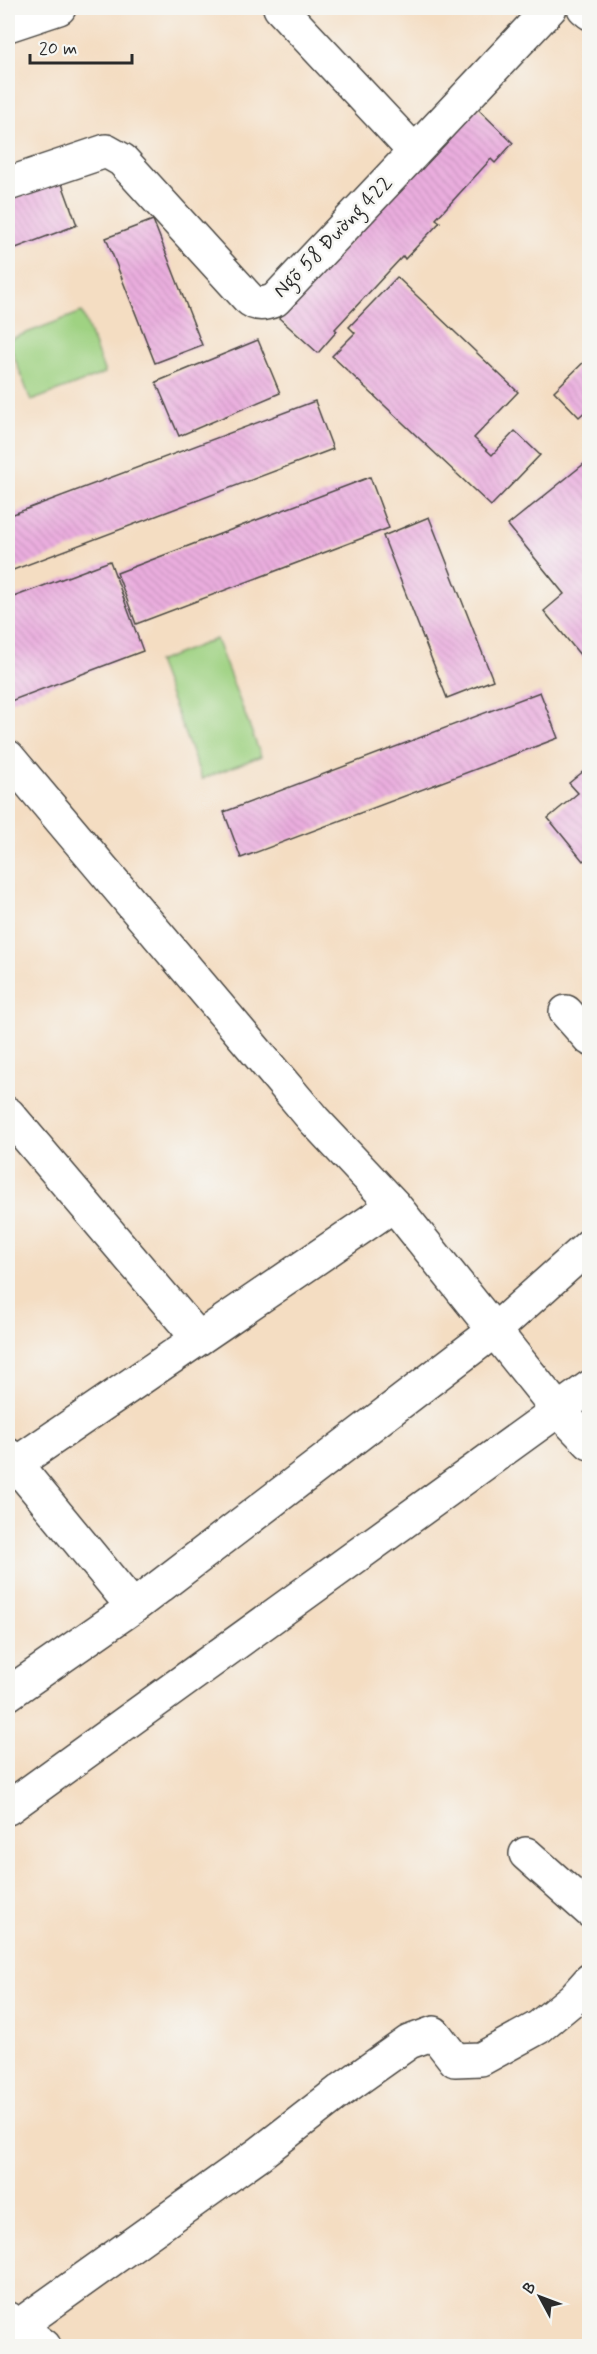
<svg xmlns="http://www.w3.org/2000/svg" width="597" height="2354" font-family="Mynerve,sans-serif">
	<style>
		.garden { fill: #9fd282; stroke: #657e56; stroke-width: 1.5 }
		.building { fill: url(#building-back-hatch) }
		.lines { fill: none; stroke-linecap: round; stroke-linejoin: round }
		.minor-casing { stroke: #494642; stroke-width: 36 }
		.major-casing { stroke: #494642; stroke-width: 36 }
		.minor { stroke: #fff; stroke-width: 33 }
		.major { stroke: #fff; stroke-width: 33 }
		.labels { text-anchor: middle; stroke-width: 5; stroke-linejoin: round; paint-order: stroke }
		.street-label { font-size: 20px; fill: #2b2b2b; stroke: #f6f6f2 }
	</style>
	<defs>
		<pattern id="building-back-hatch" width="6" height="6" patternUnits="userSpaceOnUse" patternTransform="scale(1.5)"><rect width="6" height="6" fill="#eaadde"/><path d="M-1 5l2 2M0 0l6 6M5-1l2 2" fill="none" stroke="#c995bf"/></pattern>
	</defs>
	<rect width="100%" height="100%" fill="#f6f6f2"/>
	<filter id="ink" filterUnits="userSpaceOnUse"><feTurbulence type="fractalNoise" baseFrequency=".0167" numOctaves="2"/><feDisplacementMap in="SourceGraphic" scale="12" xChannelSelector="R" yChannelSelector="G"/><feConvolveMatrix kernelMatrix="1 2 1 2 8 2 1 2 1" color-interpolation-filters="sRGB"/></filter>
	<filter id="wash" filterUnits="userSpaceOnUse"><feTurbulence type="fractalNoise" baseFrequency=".008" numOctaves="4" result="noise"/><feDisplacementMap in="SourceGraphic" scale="24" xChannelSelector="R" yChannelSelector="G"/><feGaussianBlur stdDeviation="1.35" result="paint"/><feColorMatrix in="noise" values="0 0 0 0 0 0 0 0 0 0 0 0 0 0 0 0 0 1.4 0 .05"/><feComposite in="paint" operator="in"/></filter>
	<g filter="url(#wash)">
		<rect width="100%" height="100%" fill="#f4ddc2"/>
		<path class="garden" d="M82 312 105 373 31 401 8 340Z
			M216 639 261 756 202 779 157 662Z"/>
		<g id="blocks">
			<path class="building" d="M475 106 513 143 495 163 491 159 436 219 440 222 405 259 403 256 335 329 337 331 318 353 279 318Z
				M61 181 77 225 8 251V201Z
				M153 220 202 345 155 363 106 238Z
				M397 277 518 392 474 438 492 455 515 431 540 455 491 506 332 356 355 333 349 327Z
				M258 340 280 393 179 436 156 382Z
				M590 356V407L579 417 554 391Z
				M315 401 333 449 8 572V516Z
				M590 459V667L544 611 564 594 508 525Z
				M370 477 389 528 136 624 117 573Z
				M429 517 493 680 447 698 383 536Z
				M110 561 143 651 8 702V599Z
				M540 692 558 738 241 858 224 812Z
				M590 766V855L583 861 548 818 578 793 569 783Z"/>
		</g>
	</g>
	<g filter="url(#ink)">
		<use href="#blocks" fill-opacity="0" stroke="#494642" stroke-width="1.5"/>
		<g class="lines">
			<g class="minor-casing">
				<path id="minor" d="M280 8 414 151
					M8 25 59 8
					M8 184 106 151 122 160 248 298C256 306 265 304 275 300L550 8
					M8 757 314 1120 394 1205 558 1410 590 1443
					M566 1012 590 1039
					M8 1114 198 1338
					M8 1455 133 1607
					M8 1469 394 1205
					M8 1694 133 1607 494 1331 590 1245
					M8 1808 590 1387
					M526 1854 590 1911
					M8 2319 44 2346
					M17 2327 259 2154 340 2091 409 2042 434 2033 455 2060 481 2059 539 2027 574 1998 590 1980"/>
			</g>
			<g class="major-casing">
				<path id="major" d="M584 8 590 13"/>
			</g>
			<use href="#minor" class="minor"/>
			<use href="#major" class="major"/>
		</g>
	</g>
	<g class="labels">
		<g class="street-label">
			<text transform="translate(332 236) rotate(-46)" y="7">Ngõ 58 Đường 422</text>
		</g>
	</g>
	<rect width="597" height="2354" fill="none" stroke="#f6f6f2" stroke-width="30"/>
	<g transform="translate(540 2297) rotate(311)" stroke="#f6f6f2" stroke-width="4.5" paint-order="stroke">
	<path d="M0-4.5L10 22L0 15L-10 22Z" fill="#2b2b2b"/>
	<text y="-9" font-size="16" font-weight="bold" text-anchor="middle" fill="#2b2b2b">B</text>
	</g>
	<path d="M30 54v9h102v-9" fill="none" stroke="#2b2b2b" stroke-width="3"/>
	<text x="39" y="54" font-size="18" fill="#2b2b2b" stroke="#f6f6f2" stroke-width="4.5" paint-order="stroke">20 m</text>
</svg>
